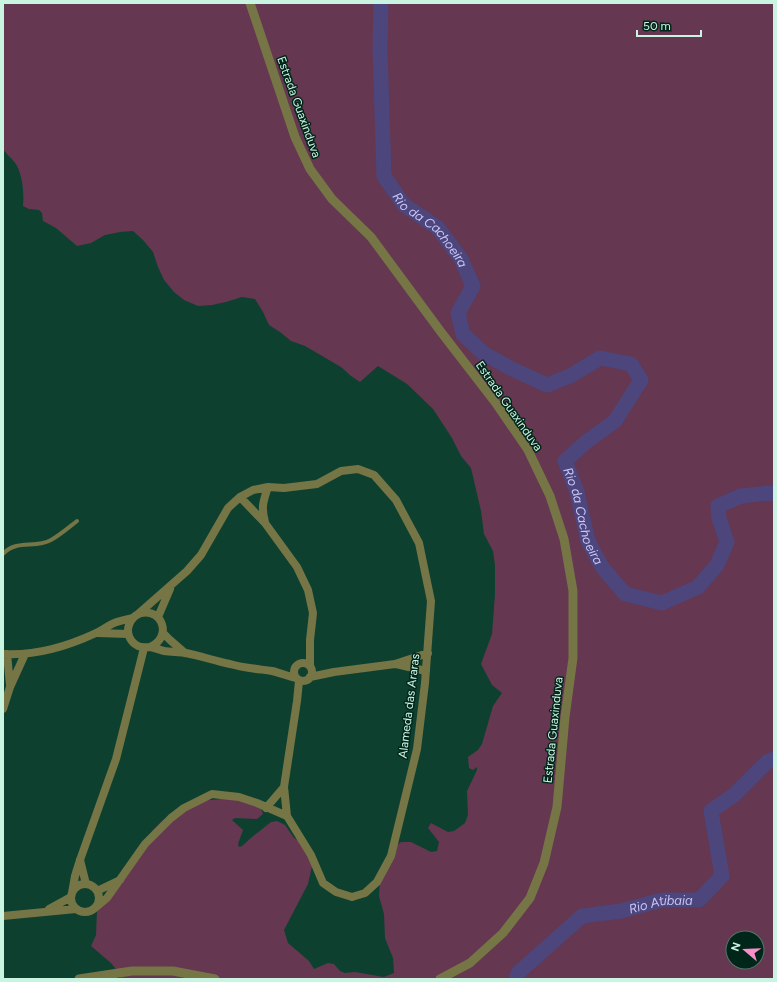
<svg xmlns="http://www.w3.org/2000/svg" width="777" height="982" font-family="Figtree,sans-serif">
	<style>
		.green { fill: #653750; fill-rule: evenodd }
		.lines { fill: none; stroke-linecap: round; stroke-linejoin: round }
		.river { stroke: #4c467d; stroke-width: 15 }
		.service { stroke: #767545; stroke-width: 4 }
		.minor { stroke: #767545; stroke-width: 8 }
		.tertiary { stroke: #767545; stroke-width: 9 }
		.labels { text-anchor: middle; stroke-width: 3; stroke-linejoin: round; paint-order: stroke }
		.street-label { font-size: 12px; fill: #caf4e2; stroke: #002519 }
		.water-label { font-size: 13px; font-style: italic; fill: #c8c5f8; stroke: #002519 }
	</style>
	<rect width="100%" height="100%" fill="#0e4030"/>
	<path class="green" d="M3 3H774V979H120V974L111 963 91 946 96 935 97 910 136 858 152 831 163 820 201 801 231 798 261 808 263 814 257 819 235 818 232 820 243 830 238 844 239 847 242 846 252 837 271 822 277 821 285 825 294 838 306 845 312 866 308 884 284 930 288 943 309 961 314 969 328 963 334 964 340 971 345 973 355 972 384 977 394 973 393 958 385 938 384 914 379 896 380 879 395 847 401 842H411L431 852 437 851 439 842 428 828 431 823 448 832 454 831 465 823 468 815 467 791 477 770V767L473 770 469 768 468 757 478 750 482 744 493 706 502 693 492 685 481 664 492 634 495 594V565L493 551 484 534 481 511 471 468 461 456 452 438 433 409 407 384 378 366 360 382 351 376 341 367 305 346 291 341 280 332 269 325 263 312 255 299 242 297 226 302 212 305 198 306 184 300 174 292 164 280 158 267 153 252 143 240 133 231 120 232 105 235 91 243 77 246 56 228 43 221 42 213 39 210 29 209 23 206C24 195 23 177 17 166 14 160 7 155 3 149ZM733 938H757V962H733Z"/>
	<g class="lines">
		<g class="river">
			<path id="s1" d="M381 3 380 49 384 176 404 205 438 228 461 259 473 286 458 313 463 334 483 353 512 369 547 385 570 376 600 358 631 364 641 380 615 421 586 442 565 461 577 492 588 541 602 567 625 594 662 603 698 587 717 565 727 542 719 518 718 506 741 496 768 493 774 494"/>
			<path id="s2" d="M516 979 518 973 582 916 621 911 662 900H699L722 876 711 811 734 795 767 762 774 759"/>
		</g>
		<path class="service" d="M3 554C16 539 35 549 51 540 60 535 68 528 77 521"/>
		<path class="minor" d="M240 497 265 523 297 567 308 590 313 613 310 640V665
			M265 522C261 507 263 502 268 487
			M158 617 170 589
			M98 633 128 634
			M163 633 170 640 185 653
			M150 647C173 637 162 608 141 613 135 615 131 619 129 625 126 633 130 642 138 646 142 648 145 647 150 647 155 648 160 650 164 651 171 652 179 652 186 653 201 656 215 661 230 664 244 668 258 669 272 671 280 673 288 676 296 678
			M3 654C35 656 66 647 96 633 101 631 106 627 112 624 118 621 125 620 132 618
			M7 654 10 685
			M294 672a9 9 0 1 1 18 0a9 9 0 1 1-18 0Z
			M396 664 426 671
			M310 677 334 672 395 664 428 653
			M3 709 10 687 25 654
			M266 808 284 787
			M287 816 284 787 297 701 299 681
			M80 860 86 884
			M71 898a14 14 0 1 1 28 0a14 14 0 1 1-28 0Z
			M97 891 120 880
			M72 893 75 876 80 860 116 759 144 648
			M95 908 107 898 145 844 171 818 184 808 212 794 239 797 257 803 287 816 311 855 323 883 336 892 352 897 365 893 377 882 391 856 417 749 425 683 431 601 419 543 396 500 374 475 358 469 341 471 317 484 284 488 268 487 253 490 240 497 228 508 201 555 187 571 137 615
			M49 909 71 897
			M3 916 76 909"/>
		<path class="tertiary" d="M250 3 295 137 310 169 332 199 371 237 441 332 495 402 528 450 550 496 564 539 573 591V658L565 717 557 807 544 863 530 898 503 933 470 963 440 979
			M79 979 132 971H173L215 979"/>
	</g>
	<g class="labels">
		<g class="street-label">
			<text transform="translate(299 107) rotate(70)" y="4">Estrada Guaxinduva</text>
			<text transform="translate(509 406) rotate(55)" y="4">Estrada Guaxinduva</text>
			<text transform="translate(409 706) rotate(-83)" y="4">Alameda das Araras</text>
			<text transform="translate(553 730) rotate(-84)" y="4">Estrada Guaxinduva</text>
		</g>
		<g class="water-label">
			<text dy="5" stroke="none"><textPath href="#s1" startOffset="245">Rio da Cachoeira</textPath></text>
			<text dy="5" stroke="none"><textPath href="#s1" startOffset="750">Rio da Cachoeira</textPath></text>
			<text dy="5" stroke="none"><textPath href="#s2" startOffset="172">Rio Atibaia</textPath></text>
		</g>
	</g>
	<rect width="777" height="982" fill="none" stroke="#caf4e2" stroke-width="8"/>
	<g transform="translate(745 950) rotate(289)"><circle r="19" fill="#002519" stroke="#517869"/>
	<path d="M0-3L7 15L0 10L-7 15Z" fill="#f98fc8"/>
	<text y="-6" font-size="11" font-weight="bold" text-anchor="middle" fill="#caf4e2">N</text>
	</g>
	<path d="M637 30v6h64v-6" fill="none" stroke="#caf4e2" stroke-width="2"/>
	<text x="643" y="30" font-size="12" fill="#caf4e2" stroke="#002519" stroke-width="3" paint-order="stroke">50 m</text>
</svg>
